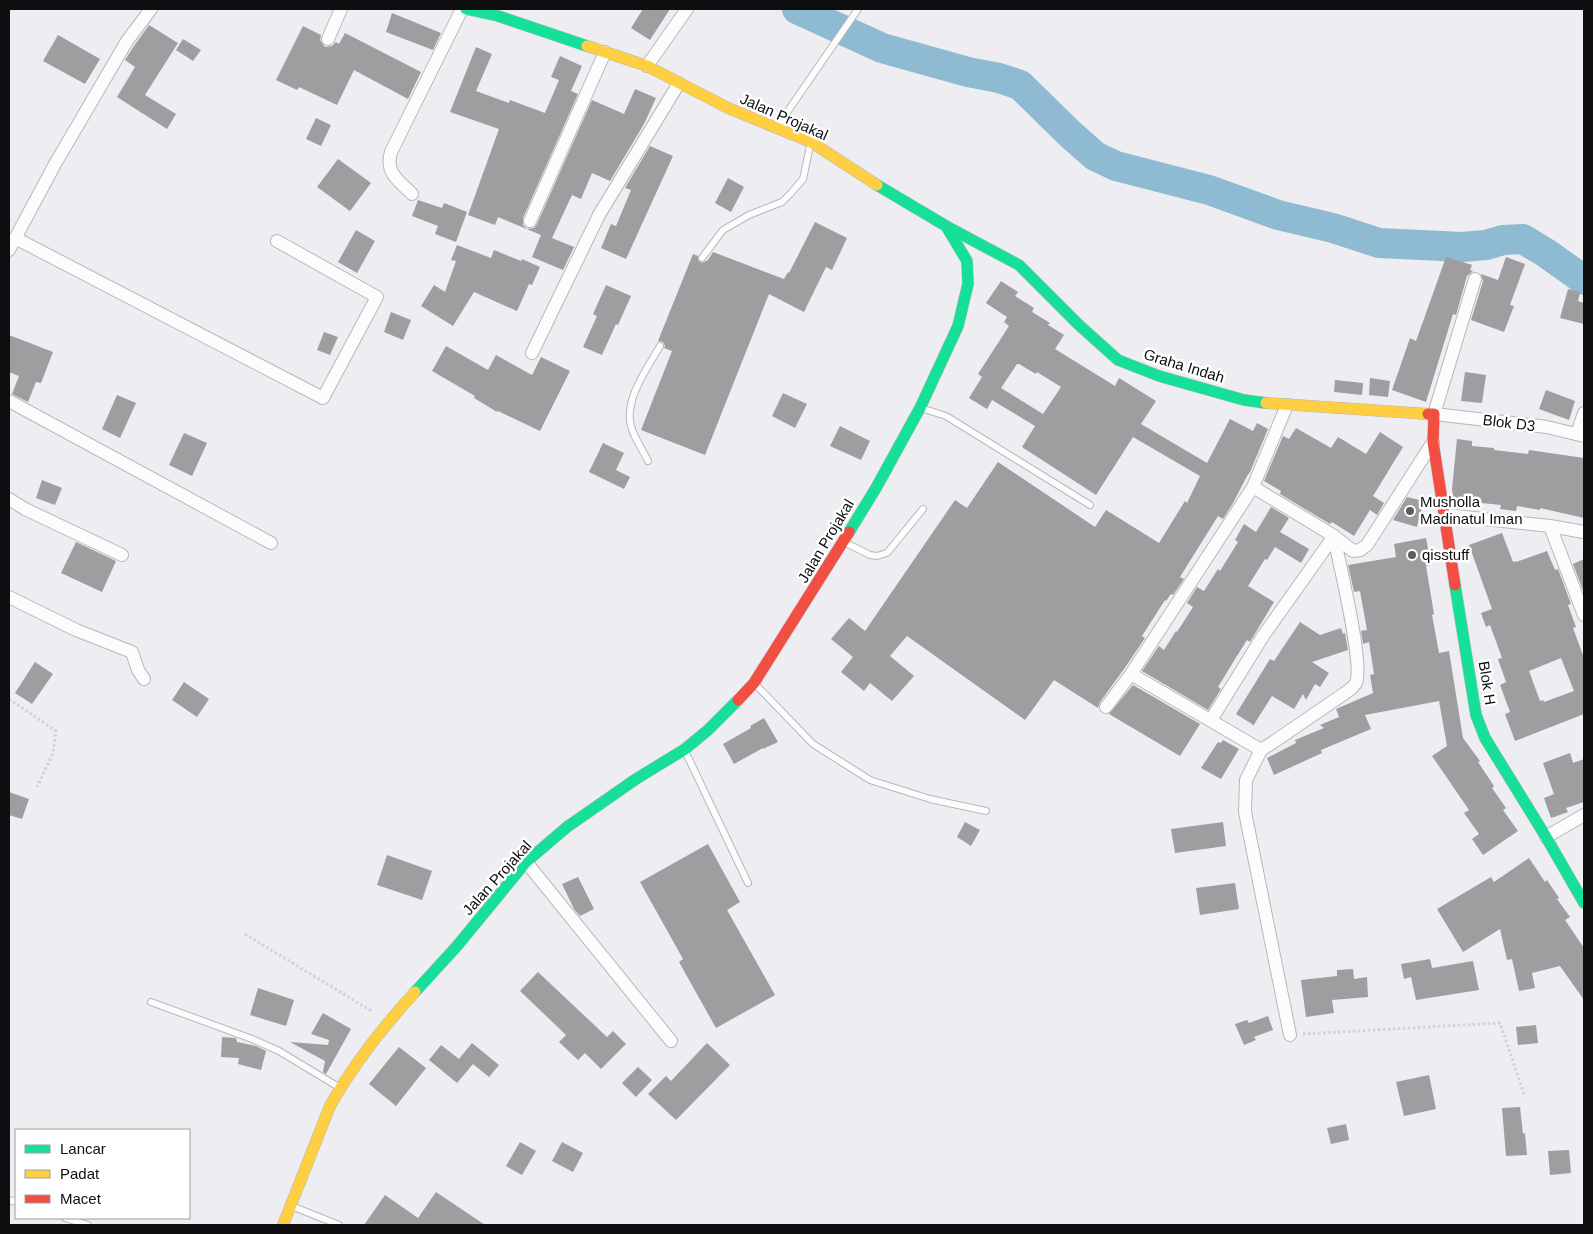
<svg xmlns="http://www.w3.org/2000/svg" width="1593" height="1234" font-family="Arial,sans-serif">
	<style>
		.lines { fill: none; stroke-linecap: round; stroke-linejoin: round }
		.river { stroke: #8ebad2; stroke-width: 30 }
		.building { fill: #9e9ea1; fill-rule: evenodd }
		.lane-casing { stroke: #b8b8bc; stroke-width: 8 }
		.street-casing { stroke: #b8b8bc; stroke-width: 14 }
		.fast-casing { stroke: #b8b8bc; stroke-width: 12 }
		.slow-casing { stroke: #b8b8bc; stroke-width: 12 }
		.jam-casing { stroke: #b8b8bc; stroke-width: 12 }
		.path { stroke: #d3d3d4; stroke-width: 3; stroke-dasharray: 2.5 2.5; stroke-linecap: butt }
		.lane { stroke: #fcfcfd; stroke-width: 6 }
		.street { stroke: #fcfcfd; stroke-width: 12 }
		.fast { stroke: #16e098; stroke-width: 11 }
		.slow { stroke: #ffcf43; stroke-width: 11 }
		.jam { stroke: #f24e42; stroke-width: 11 }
		.poi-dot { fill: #5c5c60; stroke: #fff; stroke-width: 2 }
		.labels { text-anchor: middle; stroke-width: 5; stroke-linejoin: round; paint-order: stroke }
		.street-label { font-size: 15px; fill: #0e0e11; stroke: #fff }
		.poi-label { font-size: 15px; fill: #0e0e11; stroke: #fff; text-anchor: start }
	</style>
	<rect width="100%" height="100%" fill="#ededf2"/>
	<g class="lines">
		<path class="river" d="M797 9 882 48 968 72 999 78 1020 85 1069 133 1095 156 1116 166 1209 190 1278 215 1333 228 1379 243 1462 247 1486 245 1503 240 1523 239 1546 253 1584 280"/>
	</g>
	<path class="building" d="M643 9H670L650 40 631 28Z
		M392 13 441 33 433 50 386 32Z
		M149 25 178 43 145 95 176 114 167 129 117 97 135 67 125 60 134 46Z
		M303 26 321 35 320 40 325 47 332 46 336 42 339 44 345 33 421 72 408 99 354 70 337 105 299 87 297 90 276 80Z
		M58 35 100 59 85 84 43 61Z
		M183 39 201 50 193 61 176 50Z
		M476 47 492 54 476 91 509 103 510 100 545 113 559 80 551 77 560 56 582 66 571 91 578 94 523 218V225L527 229 534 228 537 224 592 100 624 114 635 89 656 98 644 124 610 181 592 173 581 199 572 195 552 238 574 247 563 270 532 257 541 235 498 217 495 225 468 215 499 129 450 112Z
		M316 118 331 125 321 146 306 139Z
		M650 146 673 156 626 259 601 248 611 224 616 226 631 190 625 188Z
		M338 159 371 183 350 211 317 187Z
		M728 178 744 187 731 212 715 203Z
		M418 200 442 208 444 203 467 212 456 242 435 234 438 226 412 216Z
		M815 222 847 238 832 270 826 267 804 312 769 294 705 455 641 430 672 351 664 348 665 346 663 342 658 341 693 254 698 256V260L702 263 708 260 713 252 784 279 788 272 789 273Z
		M356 230 375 241 357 273 338 262Z
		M457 245 491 258 494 250 521 261 522 259 540 267 532 285 529 284 517 311 474 292 453 326 421 306 434 285 445 292 456 261 451 260Z
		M1446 257 1472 265 1470 270 1473 271 1467 276 1456 315 1453 314 1426 402 1392 390 1410 338 1416 341Z
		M1506 257 1525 264 1510 305 1514 306 1504 332 1471 320 1483 281 1481 274 1498 280Z
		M1001 281 1018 292 1015 296 1034 308 1032 312 1050 323 1048 325 1064 335 1055 349 1115 386 1119 378 1156 401 1141 424 1207 463 1230 419 1253 431 1257 423 1268 429 1250 472 1247 476 1233 503 1223 519 1218 516 1180 577 1184 579 1173 595 1171 594 1166 601 1165 600 1142 636 1145 638 1124 669 1100 702 1098 708 1054 680 1025 720 907 636 890 656 914 676 892 701 870 683 864 691 841 672 853 657 831 639 849 618 865 631 955 500 967 508 998 462 1095 527 1106 510 1159 543 1185 501 1187 503 1200 476 1133 437 1096 495 1022 447 1035 426 992 400 987 409 969 398 982 377 978 374 1009 326 1004 322 1007 317 986 303ZM1017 364H1019L1036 374 1037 372 1061 387 1043 414 1001 388Z
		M606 285 631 296 618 325 616 324 602 355 583 347 597 316 593 314Z
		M1568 289 1580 292 1578 301 1584 303V324L1560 318Z
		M391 312 411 320 403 340 384 332Z
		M324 332 338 337 330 355 317 350Z
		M9 335 53 352 41 383 36 382 28 402 12 394 19 376 9 372Z
		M446 346 488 370 496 355 532 375 541 357 570 371 540 431 498 411 497 412 474 398 475 396 432 371Z
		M1465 372 1486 375 1482 403 1461 401Z
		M1370 378 1390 381 1388 397 1369 395Z
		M1335 380 1363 383 1362 395 1334 392Z
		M1546 390 1575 401 1569 420 1539 409Z
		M783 393 807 404 795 428 772 416Z
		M117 395 136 403 120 438 102 429Z
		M840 426 870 441 861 460 830 446Z
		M1296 428 1331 448 1338 437 1366 454 1380 432 1403 447 1373 496 1384 503 1377 515 1370 510 1354 536 1332 522 1330 524 1280 494 1281 491 1264 481 1283 436 1289 439Z
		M184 433 207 443 192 476 169 465Z
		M1457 439 1472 441V446L1494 448V450L1528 454 1529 450 1584 458V518L1540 508V510L1517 506 1516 511 1500 509 1501 505 1472 502 1471 508 1454 506 1452 489Z
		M603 443 624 453 616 470 630 477 624 489 589 472Z
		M42 480 62 488 55 505 36 498Z
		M1407 497 1424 501 1417 527 1393 520Z
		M1271 507 1289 518 1280 532 1309 549 1301 563 1275 547 1267 560 1265 559 1248 586 1274 602 1250 642 1247 640 1232 664 1218 687 1221 689 1208 710 1142 671 1159 646 1164 650 1176 631 1177 632 1193 607 1187 603 1197 587 1204 591 1218 569 1220 571 1238 542 1235 540 1244 524 1256 532Z
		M1502 533 1513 562 1516 561V562L1547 551 1555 570 1558 569 1571 604 1568 605 1576 627 1573 628 1584 658V714L1515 741 1505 714 1510 712 1500 685 1506 682 1498 659 1502 658 1490 625 1486 627 1481 613 1492 609 1469 545ZM1561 658 1574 691 1544 702 1543 700 1540 701 1529 671Z
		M1426 538 1431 565 1426 566 1434 614 1432 615 1439 653 1449 651 1463 738 1480 761 1478 762 1494 786 1492 788 1506 808 1503 810 1518 831 1483 855 1472 839 1479 834 1464 813 1469 810 1432 756 1447 746 1439 701 1365 715 1371 729 1321 750 1322 753 1274 775 1267 758 1296 743 1295 740 1324 728 1320 725 1339 717 1336 709 1373 693 1370 675 1374 674 1369 642 1363 644 1361 631 1367 630 1360 591 1354 592 1348 565 1396 557 1394 544Z
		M76 542 116 561 102 592 61 573Z
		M1584 559V593L1573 564Z
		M1300 622 1320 635 1341 628 1343 634 1345 633 1348 650 1312 662 1329 673 1320 687 1315 684 1306 700 1303 694 1294 709 1272 696 1253 726 1252 724 1236 714 1270 659 1274 661Z
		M35 662 53 674 32 704 15 693Z
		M184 682 209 699 197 717 172 700Z
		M1133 685 1200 724 1180 756 1109 714Z
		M764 718 778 742 763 749V748L734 764 723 744 751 728 750 726Z
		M1223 740 1239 749 1221 779 1201 768 1218 742 1221 743Z
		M1570 753 1573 763 1584 759V802L1566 808 1568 812 1551 818 1544 798 1554 794 1543 763Z
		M9 792 29 799 22 819 9 815Z
		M965 822 980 830 971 846 957 837Z
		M1223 822 1226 846 1175 853 1171 829Z
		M708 844 740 902 727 910 775 995 716 1028 679 962 683 959 640 882Z
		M387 855 432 871 422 900 377 885Z
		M1529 858 1545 882 1547 880 1559 898 1557 899 1570 917 1565 920 1584 948V1000L1560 966 1532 973 1535 988 1519 991 1512 959 1507 960 1500 929 1463 952 1437 909 1491 877 1494 882Z
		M578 877 594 909 580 916 574 909 562 884Z
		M1235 883 1239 909 1200 915 1196 888Z
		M1430 959 1432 968 1473 961 1479 990 1416 1000 1411 977 1404 979 1401 964Z
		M1353 969 1354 979 1367 977 1368 997 1332 1000 1334 1013 1306 1017 1301 980 1337 976V970Z
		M538 972 607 1037 613 1031 626 1044 601 1069 585 1053 578 1060 559 1042 566 1035 520 991Z
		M258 988 294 1000 286 1026 250 1015Z
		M323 1013 351 1029 326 1074 323 1072 325 1061 290 1042 328 1045 329 1040 311 1034Z
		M1268 1016 1273 1030 1254 1037 1256 1040 1244 1045 1235 1024 1247 1020 1249 1023Z
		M1536 1025 1538 1043 1518 1045 1516 1027Z
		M222 1037 236 1038 237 1042 256 1046 266 1051 261 1070 238 1064 239 1058 221 1057Z
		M472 1043 499 1065 489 1077 473 1064 457 1083 429 1060 441 1045 459 1059Z
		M707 1043 730 1065 676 1120 648 1094 666 1076 671 1081Z
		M399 1047 426 1068 396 1106 369 1084Z
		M638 1067 652 1080 636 1097 622 1083Z
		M1429 1075 1436 1109 1404 1116 1396 1082Z
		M1520 1107 1523 1134 1525 1133 1527 1155 1506 1156 1502 1108Z
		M1346 1124 1349 1140 1331 1144 1327 1128Z
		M520 1142 536 1151 522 1175 506 1166Z
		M562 1142 583 1153 573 1172 552 1161Z
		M1569 1150 1571 1173 1550 1175 1548 1151Z
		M436 1192 485 1225H364L385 1195 418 1218Z"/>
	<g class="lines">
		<g class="lane-casing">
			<path id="lane" d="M779 124 858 9
				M702 258 723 230 749 215 782 202 791 193 803 179 810 146
				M924 409 946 416 1090 505
				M648 461C643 450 634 438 631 426 624 399 647 369 660 346
				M846 543 870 555 877 556 887 553 923 509
				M757 686 813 744 870 780 930 799 986 811
				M686 753 748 883
				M151 1002 252 1039 279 1051 337 1086
				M9 1200 16 1202
				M294 1207 339 1225
				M65 1218 88 1225"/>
		</g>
		<g class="street-casing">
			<path id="street" d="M328 39 341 9
				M647 66 687 9
				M412 194C398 180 385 173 391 152L462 9
				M530 221 605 52
				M15 238 323 398 377 297 277 241
				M9 250 55 164 127 41 151 9
				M1475 279 1434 414 1547 427 1584 436
				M532 353 599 215 679 83
				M9 401 271 543
				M1577 434 1584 413
				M1253 487 1334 536 1353 551 1360 550 1367 545 1433 442
				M9 499 25 509 122 555
				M1446 515 1550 526 1584 532
				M1550 526 1584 615
				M9 597 76 630 132 652 138 670 144 679
				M1131 674 1261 750 1272 743 1348 691C1351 689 1354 686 1356 683 1364 663 1339 563 1334 536
				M1106 707 1131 674 1253 487 1287 405
				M1211 720 1263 636 1334 536
				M1261 750 1246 780 1245 812 1290 1035
				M1546 837 1584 815
				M526 862 671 1041"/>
		</g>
		<g class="fast-casing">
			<path id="fast" d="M466 9 498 16 587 46
				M946 226 1019 265 1079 325 1118 360 1159 376 1244 400 1266 403
				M849 532 876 488 920 408 958 326 968 284 967 261 946 226 877 185
				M1455 585 1476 715 1485 738 1546 837 1584 903
				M415 992 457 946 526 862 567 827 636 779 685 749 708 730 738 700"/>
		</g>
		<g class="slow-casing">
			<path id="slow" d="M587 46 647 66 728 108 811 142 877 185
				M1266 403 1428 414
				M283 1225 330 1106C353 1065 383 1027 415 992"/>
		</g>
		<g class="jam-casing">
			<path id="jam" d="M1428 414H1434L1433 442 1455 585
				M738 700 754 683 849 532"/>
		</g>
		<path class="path" d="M9 699 56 731 53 753 37 787
			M245 934 373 1012
			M1303 1034 1500 1023 1524 1094"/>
		<use href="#lane" class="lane"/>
		<use href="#street" class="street"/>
		<use href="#fast" class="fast"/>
		<use href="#slow" class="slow"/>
		<use href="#jam" class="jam"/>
	</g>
	<g class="poi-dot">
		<circle cx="1410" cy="511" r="5"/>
		<circle cx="1412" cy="555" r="5"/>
	</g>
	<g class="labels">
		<g class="street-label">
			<text transform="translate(784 117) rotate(24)" y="5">Jalan Projakal</text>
			<text transform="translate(1184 366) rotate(17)" y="5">Graha Indah</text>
			<text transform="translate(1509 423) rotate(7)" y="5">Blok D3</text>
			<text transform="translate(826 541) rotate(-59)" y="5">Jalan Projakal</text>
			<text transform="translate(1487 683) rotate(81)" y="5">Blok H</text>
			<text transform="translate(497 878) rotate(-48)" y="5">Jalan Projakal</text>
		</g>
		<g class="poi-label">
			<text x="1420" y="507">Musholla<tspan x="1420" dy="17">Madinatul Iman</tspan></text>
			<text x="1422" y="560">qisstuff</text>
		</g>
	</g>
	<rect width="1593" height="1234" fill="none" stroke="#0e0e11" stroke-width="20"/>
	<rect x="15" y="1129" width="175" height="90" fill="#ffffff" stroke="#9f9fa0"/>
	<rect x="25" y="1145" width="25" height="8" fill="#16e098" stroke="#9f9fa0"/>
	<text x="60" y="1154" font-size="15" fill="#0e0e11">Lancar</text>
	<rect x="25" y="1170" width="25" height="8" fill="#ffcf43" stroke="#9f9fa0"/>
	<text x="60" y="1179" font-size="15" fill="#0e0e11">Padat</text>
	<rect x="25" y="1195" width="25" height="8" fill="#f24e42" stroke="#9f9fa0"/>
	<text x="60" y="1204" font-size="15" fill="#0e0e11">Macet</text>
</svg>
